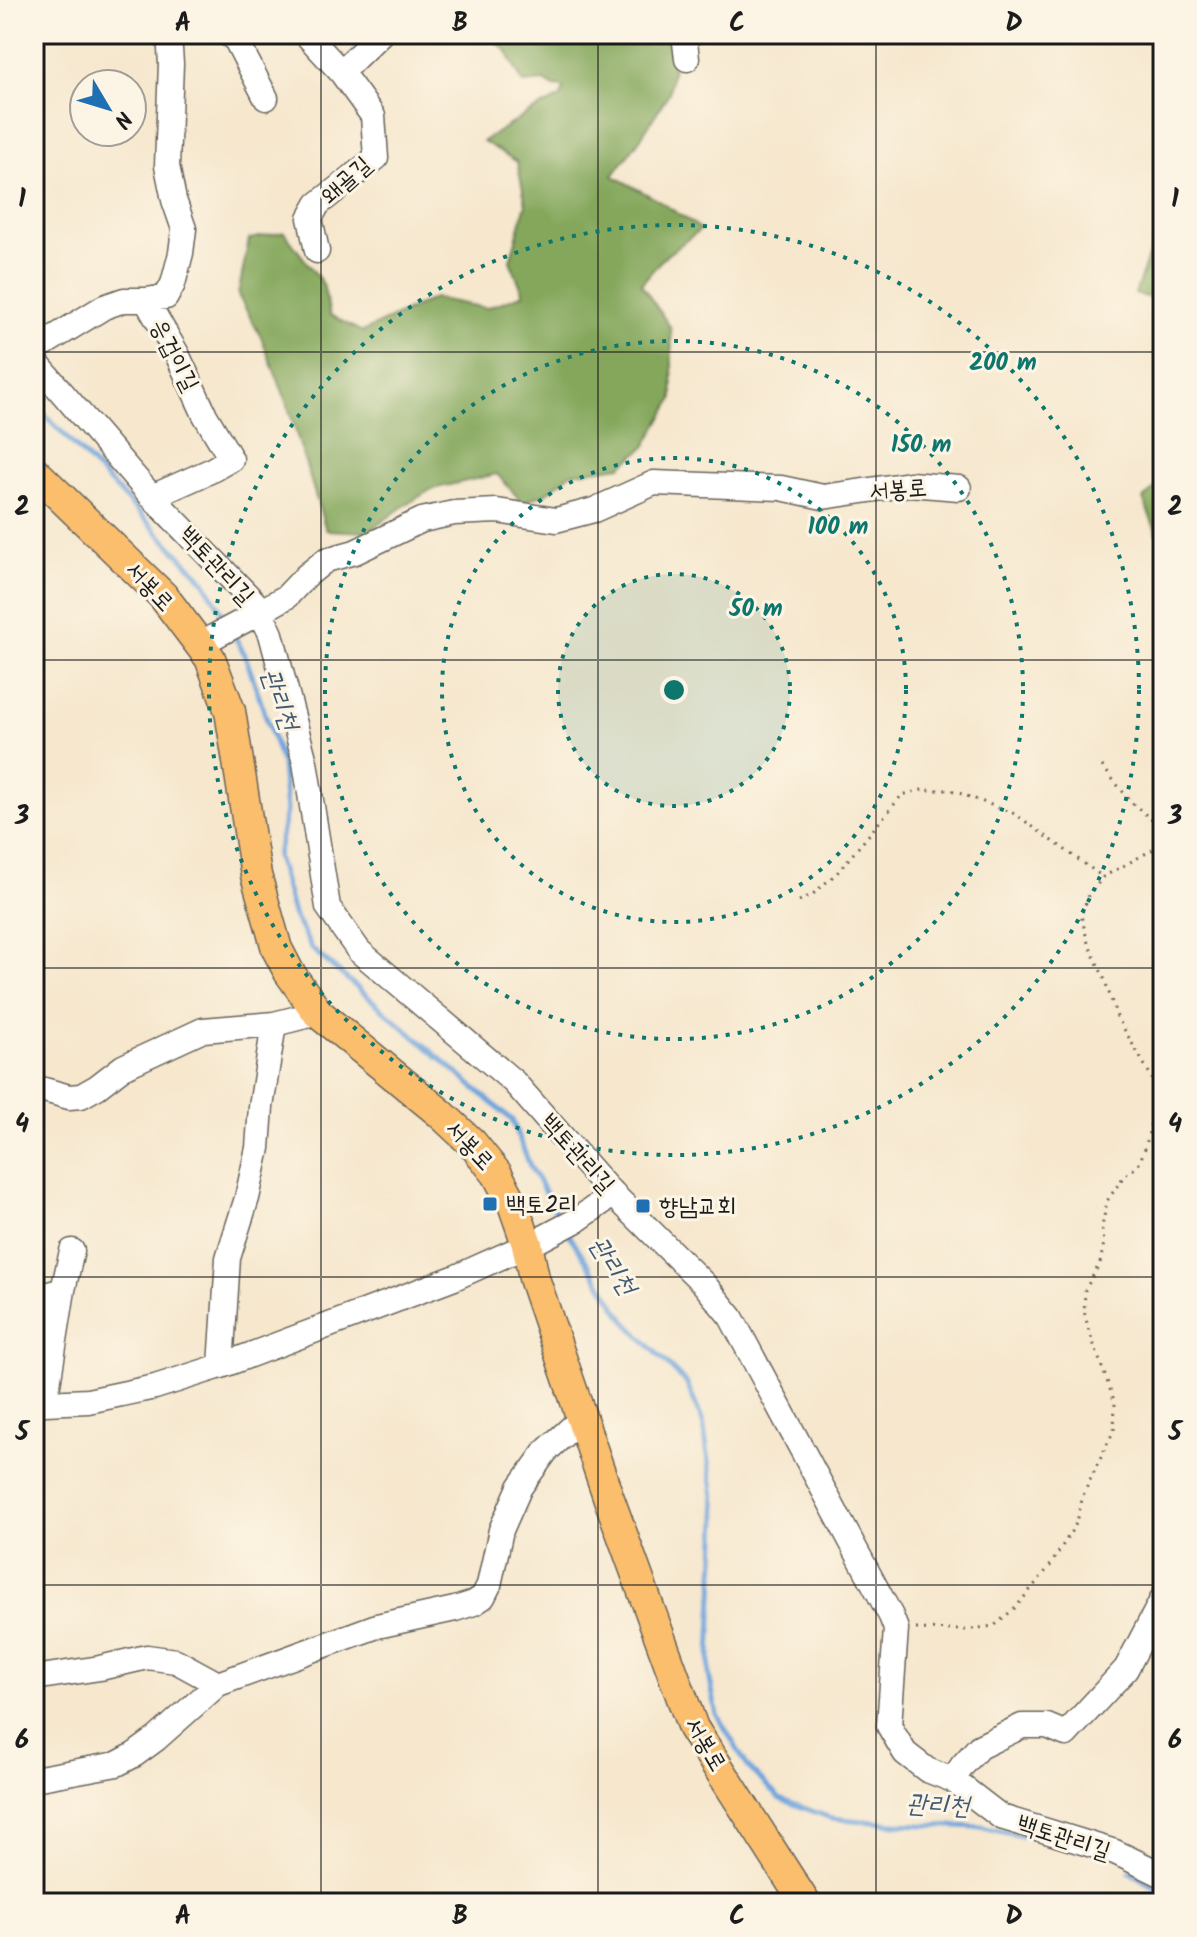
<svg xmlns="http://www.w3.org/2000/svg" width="1197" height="1937" font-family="Kalam,'Poor Story',sans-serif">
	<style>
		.forest { fill: #84a75c; stroke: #50623c; stroke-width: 2 }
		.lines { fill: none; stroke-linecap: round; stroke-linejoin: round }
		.stream { stroke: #6fa5dd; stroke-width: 5 }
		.minor-casing { stroke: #68635a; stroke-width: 27 }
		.major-casing { stroke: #68635a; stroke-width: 33 }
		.path { stroke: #68635a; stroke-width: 3; stroke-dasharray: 2 6; stroke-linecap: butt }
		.minor { stroke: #fff; stroke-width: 24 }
		.major { stroke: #fabe6d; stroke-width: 30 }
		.grid { fill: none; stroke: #1c1c1c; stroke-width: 2; stroke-opacity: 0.55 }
		.ring { fill: none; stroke: #0f766e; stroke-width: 4; stroke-dasharray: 4 8 }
		.poi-dot { fill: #1f6fb2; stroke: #fcf5e5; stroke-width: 3 }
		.labels { text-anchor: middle; stroke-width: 6; stroke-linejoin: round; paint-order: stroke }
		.street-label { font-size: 24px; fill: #1c1c1c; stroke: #fcf5e5 }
		.poi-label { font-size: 24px; fill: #1c1c1c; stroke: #fcf5e5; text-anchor: start }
		.water-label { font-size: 26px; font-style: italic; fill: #415a73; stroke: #fcf5e5 }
		.centre { fill: #0f766e; stroke: #fcf5e5; stroke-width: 4 }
		.ring-label { font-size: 24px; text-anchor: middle; font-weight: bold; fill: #0f766e; stroke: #fcf5e5; stroke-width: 6; stroke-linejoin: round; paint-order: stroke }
		.neatline { fill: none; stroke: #1c1c1c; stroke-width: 3 }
		.grid-label { font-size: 26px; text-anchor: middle; font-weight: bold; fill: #1c1c1c }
	</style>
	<rect width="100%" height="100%" fill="#fcf5e5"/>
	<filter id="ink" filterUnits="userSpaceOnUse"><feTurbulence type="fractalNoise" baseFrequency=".0125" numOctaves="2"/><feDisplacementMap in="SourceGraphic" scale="16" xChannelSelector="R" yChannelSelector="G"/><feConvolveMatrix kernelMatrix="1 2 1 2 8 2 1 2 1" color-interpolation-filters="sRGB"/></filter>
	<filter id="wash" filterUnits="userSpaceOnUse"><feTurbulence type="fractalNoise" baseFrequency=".006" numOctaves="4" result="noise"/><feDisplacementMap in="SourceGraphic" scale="32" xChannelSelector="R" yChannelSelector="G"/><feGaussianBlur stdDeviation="1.8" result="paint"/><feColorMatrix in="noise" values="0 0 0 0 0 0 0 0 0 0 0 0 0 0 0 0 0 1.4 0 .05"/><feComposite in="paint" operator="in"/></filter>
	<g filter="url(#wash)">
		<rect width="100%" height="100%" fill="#f6e7cd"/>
		<path class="forest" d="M486 34H678L669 93 640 139 613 176 658 200 701 229 663 258 641 284 671 328 673 399 645 447 621 466 572 473 545 494 522 502 497 474 432 489 401 508 368 532 326 530 286 400 260 335 238 295 249 239 284 232 323 284 330 315 362 332 434 298 486 308 524 294 510 261 526 204 517 162 483 141 527 114 561 97 564 88 560 86 554 87 544 81 523 83 506 50Z
			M1163 214V301L1135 294Z
			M1163 481V548L1143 499Z"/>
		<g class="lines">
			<path class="stream" d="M34 403 204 581 228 623
				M234 635 245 655 282 764 286 811 277 856 293 914 312 949 512 1120 530 1166 561 1221
				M568 1233 626 1322 687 1384 703 1422 717 1517 709 1675 717 1715 748 1767 780 1799 831 1818 897 1824 981 1827 1026 1837
				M1130 1872 1163 1892"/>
		</g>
	</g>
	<g filter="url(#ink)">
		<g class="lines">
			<g class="minor-casing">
				<path id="minor" d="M228 34 236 40 266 98
					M306 34 341 72 373 116 376 158 318 204 310 218 317 251
					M684 34 687 59
					M341 72 380 34
					M34 350 104 307 124 300H146
					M34 360 152 497 253 601 260 611 271 634 305 762 328 907 359 951 514 1082 605 1186 704 1284 731 1317 891 1616 896 1629 889 1726 905 1753 927 1770 953 1780 1001 1817 1115 1852 1163 1875
					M152 497 210 471 231 459 205 415 177 354 146 300 166 297 173 284 181 253 184 229 174 200 167 166 171 64 169 34
					M200 644 251 617 286 597 306 576 326 560 355 552 422 520 454 513 497 511 556 520 594 510 654 483 781 488 823 497 910 484 959 488
					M34 1087 69 1097 81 1096 97 1087 123 1067 203 1030 274 1024 318 1013
					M34 1298 63 1290
					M221 1366 228 1258 247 1198 258 1148 261 1107 274 1024
					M45 1403 63 1290 72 1251
					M34 1406 45 1403 88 1401 155 1387 221 1366 454 1278 541 1239 577 1220 614 1194
					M34 1678 100 1668 147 1657 176 1661 218 1684
					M34 1779 117 1764 134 1755 156 1739 218 1684 377 1626 455 1609 474 1603 483 1597 489 1585 501 1530 520 1487 546 1451 582 1418
					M953 1780 962 1766 979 1747 1022 1726H1047L1066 1734 1126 1669 1163 1598"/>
			</g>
			<g class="major-casing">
				<path id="major" d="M34 471 163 596 210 658 230 711 256 875 277 949 289 972 318 1013 440 1113 472 1143 497 1174 513 1204 527 1244 534 1278 608 1496 693 1728 805 1903"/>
			</g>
			<path class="path" d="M1102 766 1132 803 1151 819 1161 832
				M799 901 813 894 837 873 902 795 922 790H951L1015 814 1103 877
				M916 1629 964 1630 994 1626 1016 1607 1050 1566 1077 1522 1083 1495 1114 1430 1115 1403 1089 1331 1084 1311 1085 1290 1100 1263 1104 1243 1102 1227 1107 1201 1124 1176 1138 1166 1146 1146 1157 1093 1151 1076 1117 1017 1104 978 1088 943 1081 915 1089 895 1103 877 1152 850 1163 830"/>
			<use href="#minor" class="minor"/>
			<use href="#major" class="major"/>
		</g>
	</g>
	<path class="grid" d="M321 34V1903M598 34V1903M876 34V1903M34 352H1163M34 660H1163M34 968H1163M34 1277H1163M34 1585H1163"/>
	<circle cx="674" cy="690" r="116" fill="#0f766e" fill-opacity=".12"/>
	<g class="ring">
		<circle cx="674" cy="690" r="116"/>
		<circle cx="674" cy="690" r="232"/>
		<circle cx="674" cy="690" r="349"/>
		<circle cx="674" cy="690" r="465"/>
	</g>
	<g class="poi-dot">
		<rect x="482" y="1196" width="16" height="16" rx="4"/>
		<rect x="635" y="1198" width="16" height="16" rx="4"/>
	</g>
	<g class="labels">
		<g class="street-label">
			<text transform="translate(346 180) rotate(-42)" y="8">왜골길</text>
			<text transform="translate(175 355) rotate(63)" y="8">응겁이길</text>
			<text transform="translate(898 489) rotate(-4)" y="8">서봉로</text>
			<text transform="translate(217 565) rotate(47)" y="8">백토관리길</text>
			<text transform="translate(150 586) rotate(47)" y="8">서봉로</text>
			<text transform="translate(470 1145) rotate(47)" y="8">서봉로</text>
			<text transform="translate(578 1153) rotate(48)" y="8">백토관리길</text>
			<text transform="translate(706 1744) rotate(60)" y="8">서봉로</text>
			<text transform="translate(1064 1837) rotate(18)" y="8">백토관리길</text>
		</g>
		<g class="poi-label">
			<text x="506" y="1212">백토2리</text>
			<text x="659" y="1214">향남교회</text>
		</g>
		<g class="water-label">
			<text transform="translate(281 699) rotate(71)" y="9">관리천</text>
			<text transform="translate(614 1265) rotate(58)" y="9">관리천</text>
			<text transform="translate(938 1804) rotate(3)" y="9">관리천</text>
		</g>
	</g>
	<circle cx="674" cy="690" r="12" class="centre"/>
	<g class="ring-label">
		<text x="1003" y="370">200 m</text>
		<text x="921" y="452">150 m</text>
		<text x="838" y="534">100 m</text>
		<text x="756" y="616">50 m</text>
	</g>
	<rect width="1197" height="1937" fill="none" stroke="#fcf5e5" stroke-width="88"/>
	<g transform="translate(108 108) rotate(128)"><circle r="38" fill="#fcf5e5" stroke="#a29e95" stroke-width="2"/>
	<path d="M0-6L14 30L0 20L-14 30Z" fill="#1f6fb2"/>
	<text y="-12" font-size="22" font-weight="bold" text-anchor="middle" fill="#1c1c1c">N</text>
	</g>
	<rect x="44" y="44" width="1109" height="1849" class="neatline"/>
	<g class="grid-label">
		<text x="183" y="31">A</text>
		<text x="460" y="31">B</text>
		<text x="737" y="31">C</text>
		<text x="1014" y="31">D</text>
		<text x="22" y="207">1</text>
		<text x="1175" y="207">1</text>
		<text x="22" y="515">2</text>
		<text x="1175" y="515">2</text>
		<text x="22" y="824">3</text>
		<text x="1175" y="824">3</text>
		<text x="22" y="1132">4</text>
		<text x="1175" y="1132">4</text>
		<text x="22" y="1440">5</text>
		<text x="1175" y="1440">5</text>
		<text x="22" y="1748">6</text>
		<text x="1175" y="1748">6</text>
		<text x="183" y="1924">A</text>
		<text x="460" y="1924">B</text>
		<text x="737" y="1924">C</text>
		<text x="1014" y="1924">D</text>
	</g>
</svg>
